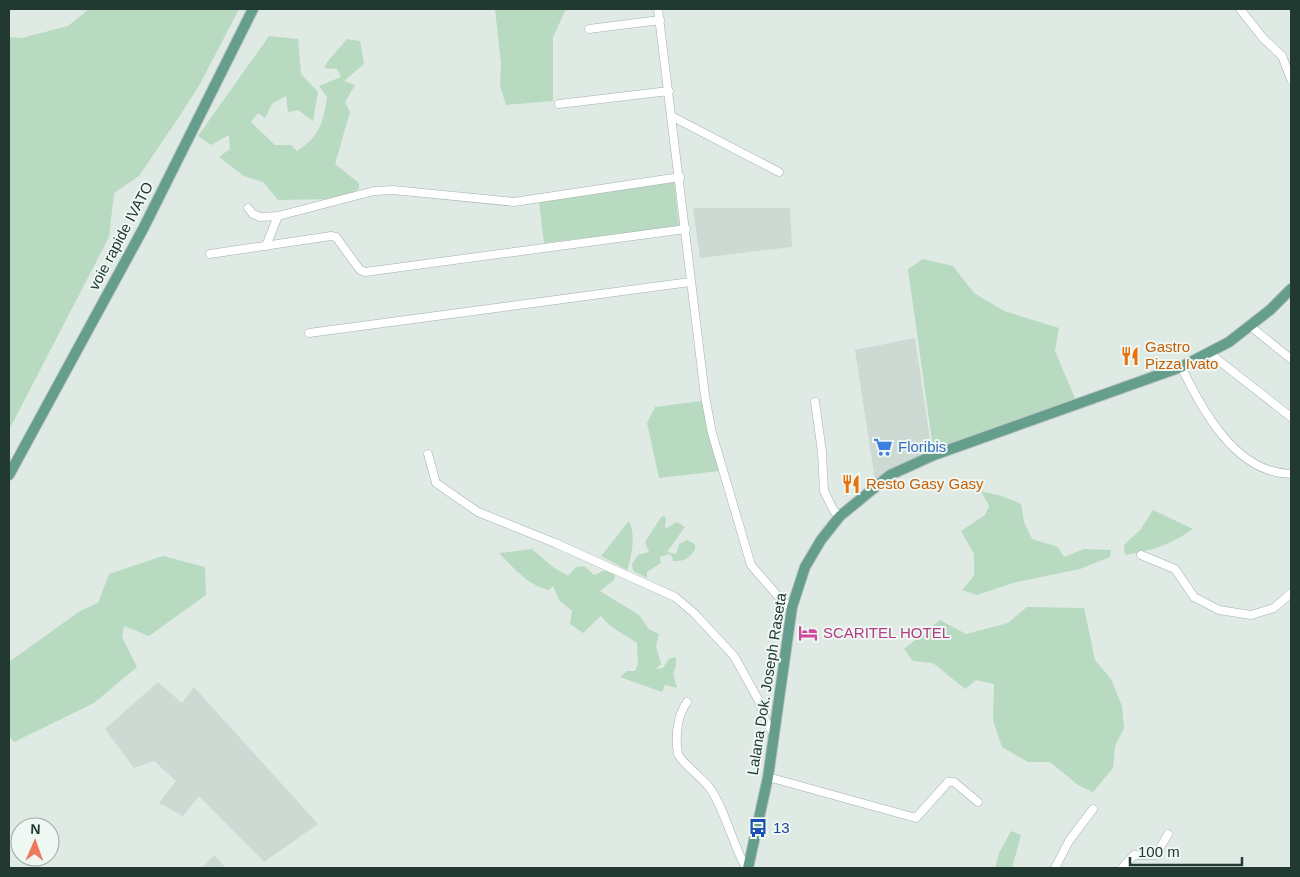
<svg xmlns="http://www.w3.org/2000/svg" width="1300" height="877" font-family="Arial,sans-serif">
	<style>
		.built { fill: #cdd9d3 }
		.green { fill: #b8dac0 }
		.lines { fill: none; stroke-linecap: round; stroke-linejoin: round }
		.minor-casing { stroke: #a2b1ab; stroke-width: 9 }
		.major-casing { stroke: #bcc4c1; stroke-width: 12 }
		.minor { stroke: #fff; stroke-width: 8 }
		.major { stroke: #659e8d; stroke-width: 10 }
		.labels { text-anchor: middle; stroke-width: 4; stroke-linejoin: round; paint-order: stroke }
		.street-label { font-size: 15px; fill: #213931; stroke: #eff7f2 }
		.food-label { font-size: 15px; fill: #c56008; stroke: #eff7f2; text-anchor: start }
		.shop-label { font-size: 15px; fill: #366cbe; stroke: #eff7f2; text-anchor: start }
		.hotel-label { font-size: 15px; fill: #b23c85; stroke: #eff7f2; text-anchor: start }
		.transit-label { font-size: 15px; fill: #164399; stroke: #eff7f2; text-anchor: start }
	</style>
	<rect width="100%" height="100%" fill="#dfeae4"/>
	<path class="built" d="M693 208H790L792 247 700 258Z
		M915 338 932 453 875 480 855 350Z
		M158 682 182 703 194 687 318 824 264 862 199 796 183 816 159 803 176 781 154 761 134 768 105 729Z
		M214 855 226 868H202Z"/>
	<path class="green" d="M89 9H239L200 84 181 114 139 176 114 193 109 237 9 430V37L22 38 68 26Z
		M495 9H566L553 37V101L506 105 500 86 501 63Z
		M269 36 298 39 301 74 318 92 313 121 298 110 288 112 286 96 272 104 265 118 258 113 251 122 275 145H291L297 151C320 136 323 123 327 97L319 86 341 77 337 69 324 68 328 61 347 39 360 41 364 64 344 81 355 85 345 102 350 112 335 164 359 183V189L337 199 278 200 263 182 244 176 219 157 230 149 229 135 211 145 198 136Z
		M674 181 679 226 544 243 539 202Z
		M923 259 953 266 974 293 1004 311 1059 328 1055 351 1077 403 934 455 908 269Z
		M701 401 719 471 659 478 647 423 655 407Z
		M981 491 1002 496 1021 504 1024 522 1032 539 1058 547 1064 557 1084 549 1111 550 1110 557 1080 569 1013 583 977 595 962 590 974 576V554L961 531 985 515 989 506Z
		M1153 510 1193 529C1172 544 1151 551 1125 555L1124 545 1141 529Z
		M662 516 666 517 665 529 677 522 685 527 667 552 676 554 679 544 687 540 695 544V549C690 558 683 562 673 561L672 556 669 554 660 557 661 563 647 572V578L633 571 632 564 638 555 649 552 645 542Z
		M629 521C636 535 632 556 627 570L601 556Z
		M532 549 553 567 568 576 576 567 584 566 594 575 608 569 615 573 614 580 600 591 639 615 649 629 659 634 656 646 661 664 656 669 663 668 669 659 676 657V665L673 674 677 688 665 685 662 692 620 677 627 671H635L638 664 637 643C624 634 611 629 601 616L583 633 570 624 572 611 560 601 553 586 549 590C527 585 514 568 499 553Z
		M163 556 205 567 206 595 149 636 124 626 122 637 137 667 94 703 14 742 9 736V662L80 611 98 603 109 574Z
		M1027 607 1084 608 1095 660 1111 679 1122 706 1124 728 1115 746 1113 768 1093 792 1078 785 1050 762H1028L1002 747 993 720 994 684 976 680 965 689 933 663 913 661 904 649 940 620 966 634 1008 623Z
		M1011 831 1021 835 1012 868H995L999 853Z"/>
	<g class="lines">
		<g class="minor-casing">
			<path id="minor" d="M658 9 705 396 712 433 751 565 783 602 792 607
				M1240 9 1263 38 1282 56 1291 79
				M589 29 660 20
				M559 104 669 91
				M673 117 779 172
				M248 208 253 214 260 217 278 216 374 191 393 190 514 202 680 177
				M266 246 278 216
				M210 254 331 236 336 237 360 270 365 272 686 229
				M1250 326 1291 359
				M309 333 690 282
				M1209 353 1291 417
				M1181 367C1203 410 1235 473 1291 474
				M815 402 822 452 824 491 834 511 840 516
				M428 454 436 483 478 512 555 543 675 597 694 613 734 656 759 701 766 722 774 734
				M1141 555 1175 569 1194 597 1219 610 1251 615 1274 608 1291 593
				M687 702C677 716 675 737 678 754 680 761 702 778 709 787 724 807 733 845 746 868
				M768 777 916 818 948 782H954L978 802
				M1055 868 1069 841 1093 809
				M1122 868 1134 855H1156L1168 834"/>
		</g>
		<g class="major-casing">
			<path id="major" d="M9 475 143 229 253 9
				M748 868 768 777 792 607 805 567 821 540 840 516 890 475 934 455 1181 367 1229 342 1270 310 1291 289"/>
		</g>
		<use href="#minor" class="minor"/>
		<use href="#major" class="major"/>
	</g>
	<defs>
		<g id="restaurant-bare" transform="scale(1.5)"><path d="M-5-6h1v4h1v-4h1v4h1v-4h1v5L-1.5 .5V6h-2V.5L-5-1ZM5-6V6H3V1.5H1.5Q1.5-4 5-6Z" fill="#e8710a" stroke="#eff7f2" stroke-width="2.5" paint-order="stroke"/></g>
		<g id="supermarket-bare" transform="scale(1.5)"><path d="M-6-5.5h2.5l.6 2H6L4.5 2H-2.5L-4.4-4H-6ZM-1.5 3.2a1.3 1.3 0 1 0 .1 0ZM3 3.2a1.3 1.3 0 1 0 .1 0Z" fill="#3f7fe0" stroke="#eff7f2" stroke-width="2.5" paint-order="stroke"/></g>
		<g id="hotel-bare" transform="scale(1.5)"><path d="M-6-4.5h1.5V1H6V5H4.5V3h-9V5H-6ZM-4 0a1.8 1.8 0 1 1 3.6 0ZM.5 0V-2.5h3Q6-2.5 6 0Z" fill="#d1479c" stroke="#eff7f2" stroke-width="2.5" paint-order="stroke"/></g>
		<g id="bus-bare" transform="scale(1.5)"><path d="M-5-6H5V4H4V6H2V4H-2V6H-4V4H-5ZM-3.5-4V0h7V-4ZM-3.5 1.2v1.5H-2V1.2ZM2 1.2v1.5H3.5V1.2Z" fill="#1a4fb4" stroke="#eff7f2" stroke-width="2.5" paint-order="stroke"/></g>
	</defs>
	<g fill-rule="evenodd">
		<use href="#restaurant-bare" x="1130" y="356"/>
		<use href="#supermarket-bare" x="883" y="447"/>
		<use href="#restaurant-bare" x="851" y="484"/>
		<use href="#hotel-bare" x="808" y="633"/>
		<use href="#bus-bare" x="758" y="828"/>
	</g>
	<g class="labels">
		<g class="street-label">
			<text transform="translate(121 236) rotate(-62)" y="5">voie rapide IVATO</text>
			<text transform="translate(767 684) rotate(-81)" y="5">Lalana Dok. Joseph Raseta</text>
		</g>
		<g class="food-label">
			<text x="1145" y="352">Gastro<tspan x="1145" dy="17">Pizza Ivato</tspan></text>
			<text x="866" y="489">Resto Gasy Gasy</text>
		</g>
		<g class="shop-label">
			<text x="898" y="452">Floribis</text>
		</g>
		<g class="hotel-label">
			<text x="823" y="638">SCARITEL HOTEL</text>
		</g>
		<g class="transit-label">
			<text x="773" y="833">13</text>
		</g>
	</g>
	<rect width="1300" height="877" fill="none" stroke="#213931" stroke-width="20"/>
	<g transform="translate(35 842) rotate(2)"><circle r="24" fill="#eff7f2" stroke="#9daba5"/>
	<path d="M0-4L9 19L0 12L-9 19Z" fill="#ed785a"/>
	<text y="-8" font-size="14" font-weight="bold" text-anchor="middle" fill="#213931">N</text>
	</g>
	<path d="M1130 857v8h112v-8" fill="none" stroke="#213931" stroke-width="2.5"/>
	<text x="1138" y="857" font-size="15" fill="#213931" stroke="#eff7f2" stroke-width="4" paint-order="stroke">100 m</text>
</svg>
